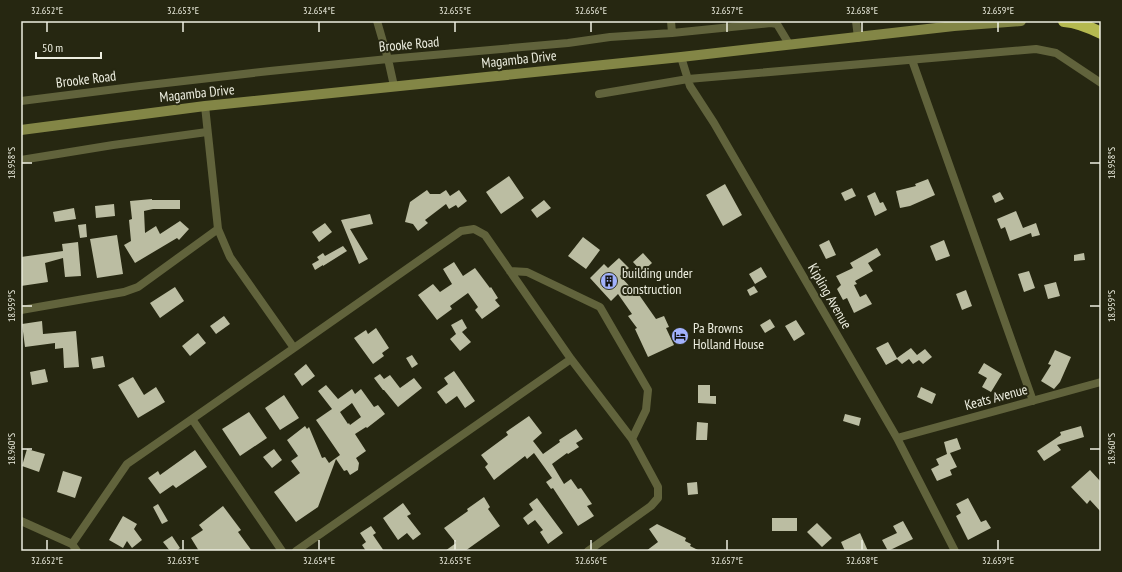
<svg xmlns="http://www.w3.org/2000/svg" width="1122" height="572" font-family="'PT Sans Narrow',sans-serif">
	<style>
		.building { fill: #bbbda2; fill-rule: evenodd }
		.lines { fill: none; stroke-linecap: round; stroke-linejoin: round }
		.street { stroke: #61633c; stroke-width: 8 }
		.secondary { stroke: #838646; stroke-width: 10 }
		.highway { stroke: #b5b950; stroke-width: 12 }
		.ticks { fill: none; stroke: #edeee0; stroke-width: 1.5 }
		.labels { text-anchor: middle; stroke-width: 4; stroke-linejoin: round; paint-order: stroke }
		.street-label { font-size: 14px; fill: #edeee0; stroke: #262711 }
		.poi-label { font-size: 14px; fill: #edeee0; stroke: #262711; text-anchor: start }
		.neatline { fill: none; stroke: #edeee0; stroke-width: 1.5 }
		.ticks-label { font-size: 10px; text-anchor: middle; fill: #edeee0 }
	</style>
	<rect width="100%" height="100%" fill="#262711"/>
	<path class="building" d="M509 176 524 198 501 214 486 192Z
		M928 179 935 195 910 206 900 208 896 191 916 186 915 184Z
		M725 184 742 215 723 226 706 195Z
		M852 188 856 196 845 201 841 193Z
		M427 190 430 194H440L446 190 450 196 459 190 467 201 458 208 456 205 449 209 446 204 425 220 428 223 418 231 413 224 405 222 410 202Z
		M875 192 880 203 883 202 887 210 875 216 867 196Z
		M1000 192 1004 199 995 203 992 196Z
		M152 199V200H180V209H153L144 211 145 233 156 226 160 234 180 221 189 229 179 240 177 238 135 263 124 245 131 241 129 220 132 219 130 201Z
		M544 200 551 208 537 218 531 210Z
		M114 204 115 216 96 218 95 206Z
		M74 208 76 219 55 222 53 212Z
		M1016 211 1023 228 1036 223 1040 235 1032 237 1031 233 1010 241 1005 227 1001 229 997 219Z
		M370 214 373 224 350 229 368 259 359 264 341 220Z
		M325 223 332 232 319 242 312 232Z
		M86 224 87 237 80 238 78 225Z
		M117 235 123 274 97 278 90 239Z
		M583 237 600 250 586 269 568 256Z
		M829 240 836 255 826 259 819 245Z
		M944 240 950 256 936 261 930 246Z
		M78 242 81 276 65 277 63 258 45 263 48 282 21 286V257L63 251 62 244Z
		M343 246 347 251 323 266V265L315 270 312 264 319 260 317 257 323 253 325 256Z
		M877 248 881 255 868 263 873 271 855 281 857 284 854 285 860 297 866 294 872 304 854 313 847 298 843 300 837 289 841 285 836 276 853 268 850 263Z
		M643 253 652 263 642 272 633 262Z
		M1084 253 1085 260 1074 261V255Z
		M619 258 629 268 620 276 634 291 635 289 656 319 664 316 669 327 666 328 674 345 648 357 635 329 637 328 628 316 632 314 618 294 611 301 590 278 604 264 608 268Z
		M454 262 463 276 475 268 490 288 491 287 498 298 495 300 500 306 482 319 475 310 478 307 468 293 450 306 452 309 437 320 418 295 433 284 440 292 452 284 443 269Z
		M761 267 767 277 755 284 749 274Z
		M1029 271 1035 288 1024 292 1018 274Z
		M1056 282 1060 296 1048 299 1044 285Z
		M754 286 758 292 750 296 747 290Z
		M175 287 184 301 160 318 150 303Z
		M966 290 972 306 962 310 956 294Z
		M224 316 230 324 216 334 210 326Z
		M462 319 467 328 462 332 471 342 460 351 450 339 456 334 451 325Z
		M770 319 775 327 765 333 760 325Z
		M796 320 805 334 794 341 785 326Z
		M42 321 43 334 76 331 79 367 64 368 63 348 55 349V343L25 347 22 324Z
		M376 328 389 348 382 353 384 356 373 364 354 338 366 330 368 334Z
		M198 333 206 343 190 356 182 346Z
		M888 342 897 358 911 348 917 355 925 349 932 357 923 364 919 360 913 364 909 359 902 364 897 359 886 365 876 348Z
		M1055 350 1071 357 1060 382 1054 389 1041 381 1051 365 1048 364Z
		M412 355 418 364 412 368 406 358Z
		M103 356 105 367 93 369 91 358Z
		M984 363 1002 374 991 392 982 387 987 378 978 373Z
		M306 364 315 376 302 386 294 374Z
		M45 369 48 382 32 385 30 372Z
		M454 371 475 401 465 408 457 396 446 404 437 392 448 384 444 378Z
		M380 374 384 379 390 375 400 388 414 378 422 388 398 407 384 390H383L374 378Z
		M133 377 144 395 156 387 165 402 138 418 118 385Z
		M326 385 338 399 352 389 355 394 361 389 374 407 378 405 385 414 367 428 366 427 355 434 366 451 356 458 359 463 358 470 350 475 347 470 344 471 336 459 318 507 296 522 274 492 300 473 291 461 298 456 287 440 305 426 307 429 309 427 322 458 325 457 329 463 340 455 316 420 332 409 318 391ZM352 403 361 417 350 425 349 423 348 424 340 412Z
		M698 385H710V396H716V404L698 403Z
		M921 387 936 394 932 404 917 397Z
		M284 395 299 418 280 430 265 408Z
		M249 412 267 438 240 456 222 429Z
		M845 414 861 418 859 426 843 421Z
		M529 416 542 433 533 441 543 454 560 442 559 440 576 429 583 439 576 443 579 447 568 454 567 453 552 464 564 484 571 479 578 489 581 488 592 504 587 506 594 516 578 526 553 488 551 489 546 482 552 478 534 453 527 459 525 456 494 480 485 467 488 464 481 455 508 435 506 432Z
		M697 422 708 423 707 440H696Z
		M1081 426 1084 437 1057 445 1061 450 1044 461 1037 451 1061 435 1060 432Z
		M957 438 961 449 950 453 957 467 950 470 952 475 937 481 931 469 939 465 936 459 947 454 944 442Z
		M27 449 45 454 39 472 22 466Z
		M274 449 282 460 272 468 263 457Z
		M195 450 207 467 176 488 173 485 160 494 148 478 158 471 160 475Z
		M1090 470 1101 482V512L1090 500 1087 504 1071 487Z
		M63 471 82 477 75 498 57 492Z
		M697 482 698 494 688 495 687 483Z
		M484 497 490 507 488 509 500 526 465 551H445L456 543 444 528 468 511 467 509Z
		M537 498 563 533 548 544 540 532 543 530 535 520 528 525 523 518 533 510 529 504Z
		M968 498 981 522 986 520 991 528 968 540 956 516 961 513 956 504Z
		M403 503 411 514 407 516 421 534 413 540 407 533 398 540 383 518Z
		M158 504 168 521 162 524 153 507Z
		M223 506 241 530 238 532 252 551H199L191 538 203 530 199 525Z
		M123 516 137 524 134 529 142 540 132 548 127 541 123 548 109 540Z
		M772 518H797V531H772Z
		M903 521 913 539 888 551 882 540 897 533 893 526Z
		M817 523 832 538 822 547 807 532Z
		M657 524 686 538 685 541 691 544 690 546 700 551H646L658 542 649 529Z
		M371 526 376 533 373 535 384 551H366L362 545 366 542 360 533Z
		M860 533 868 551H845L841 542Z
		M172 536 180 548 176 551H170L163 542Z"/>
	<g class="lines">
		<path class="street" d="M377 21 388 59 394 86
			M671 21 672 33
			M856 21 858 38
			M681 57 690 86 714 123 897 438 955 551
			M912 60 1033 401
			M599 94 688 79 1036 49 1056 53 1101 83
			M21 101 140 86 270 71 388 59 568 43 610 37 672 33 771 23 777 24 789 44
			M205 106 218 229 230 257 294 348 461 231 474 229 485 235 571 359 632 439 658 487V498L651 506 588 551
			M21 160 113 145 207 132
			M510 271 527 272 600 307 648 390 646 410 632 439
			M21 310 124 292 138 287 218 229
			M897 438 1101 382
			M21 521 72 544 77 551
			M72 544 127 464 192 419
			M282 551 192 419 294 348
			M296 551 571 359"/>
		<path class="secondary" d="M21 130 205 106 681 57 954 26 1021 21"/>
		<path class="highway" d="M1064 21C1078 22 1089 27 1101 33"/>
	</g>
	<path class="ticks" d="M47 22V32M183 22V32M319 22V32M455 22V32M591 22V32M727 22V32M862 22V32M998 22V32M22 163H32M1090 163H1100M22 306H32M1090 306H1100M22 449H32M1090 449H1100M47 540V550M183 540V550M319 540V550M455 540V550M591 540V550M727 540V550M862 540V550M998 540V550"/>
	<defs>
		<g id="building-disc" transform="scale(0.9)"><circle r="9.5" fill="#a2b2fd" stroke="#262711"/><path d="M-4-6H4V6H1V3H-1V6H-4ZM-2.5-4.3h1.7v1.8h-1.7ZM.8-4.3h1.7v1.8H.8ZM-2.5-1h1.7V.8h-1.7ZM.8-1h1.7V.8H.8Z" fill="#111"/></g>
		<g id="hotel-disc" transform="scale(0.9)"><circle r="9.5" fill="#a2b2fd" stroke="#262711"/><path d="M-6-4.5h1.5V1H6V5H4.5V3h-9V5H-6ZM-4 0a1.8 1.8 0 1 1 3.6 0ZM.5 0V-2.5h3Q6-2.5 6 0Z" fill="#111"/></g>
	</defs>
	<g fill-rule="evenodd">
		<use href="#building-disc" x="609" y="281"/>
		<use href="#hotel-disc" x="680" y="336"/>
	</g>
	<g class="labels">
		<g class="street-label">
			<text transform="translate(409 44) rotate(-5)" y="5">Brooke Road</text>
			<text transform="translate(519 59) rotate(-6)" y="5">Magamba Drive</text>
			<text transform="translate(86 79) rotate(-7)" y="5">Brooke Road</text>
			<text transform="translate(197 93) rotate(-6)" y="5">Magamba Drive</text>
			<text transform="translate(830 296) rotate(60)" y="5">Kipling Avenue</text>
			<text transform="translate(996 397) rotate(-15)" y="5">Keats Avenue</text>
		</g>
		<g class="poi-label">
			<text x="622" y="278">building under<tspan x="622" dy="16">construction</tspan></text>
			<text x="693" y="333">Pa Browns<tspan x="693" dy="16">Holland House</tspan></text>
		</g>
	</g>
	<rect width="1122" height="572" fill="none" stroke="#262711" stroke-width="44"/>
	<path d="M36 52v6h65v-6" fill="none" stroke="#edeee0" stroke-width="2"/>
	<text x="42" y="52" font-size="12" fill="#edeee0" stroke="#262711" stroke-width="3" paint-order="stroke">50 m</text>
	<rect x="22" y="22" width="1078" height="528" class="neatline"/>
	<g class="ticks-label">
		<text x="47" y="14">32.652°E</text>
		<text x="183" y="14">32.653°E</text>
		<text x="319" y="14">32.654°E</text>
		<text x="455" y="14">32.655°E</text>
		<text x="591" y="14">32.656°E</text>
		<text x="727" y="14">32.657°E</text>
		<text x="862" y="14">32.658°E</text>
		<text x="998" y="14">32.659°E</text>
		<text transform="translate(11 163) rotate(-90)" y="4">18.958°S</text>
		<text transform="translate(1111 163) rotate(-90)" y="4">18.958°S</text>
		<text transform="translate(11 306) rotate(-90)" y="4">18.959°S</text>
		<text transform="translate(1111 306) rotate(-90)" y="4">18.959°S</text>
		<text transform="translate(11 449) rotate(-90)" y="4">18.960°S</text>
		<text transform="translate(1111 449) rotate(-90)" y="4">18.960°S</text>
		<text x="47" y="564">32.652°E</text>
		<text x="183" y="564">32.653°E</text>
		<text x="319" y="564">32.654°E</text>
		<text x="455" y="564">32.655°E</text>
		<text x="591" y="564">32.656°E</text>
		<text x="727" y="564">32.657°E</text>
		<text x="862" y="564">32.658°E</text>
		<text x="998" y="564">32.659°E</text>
	</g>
</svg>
